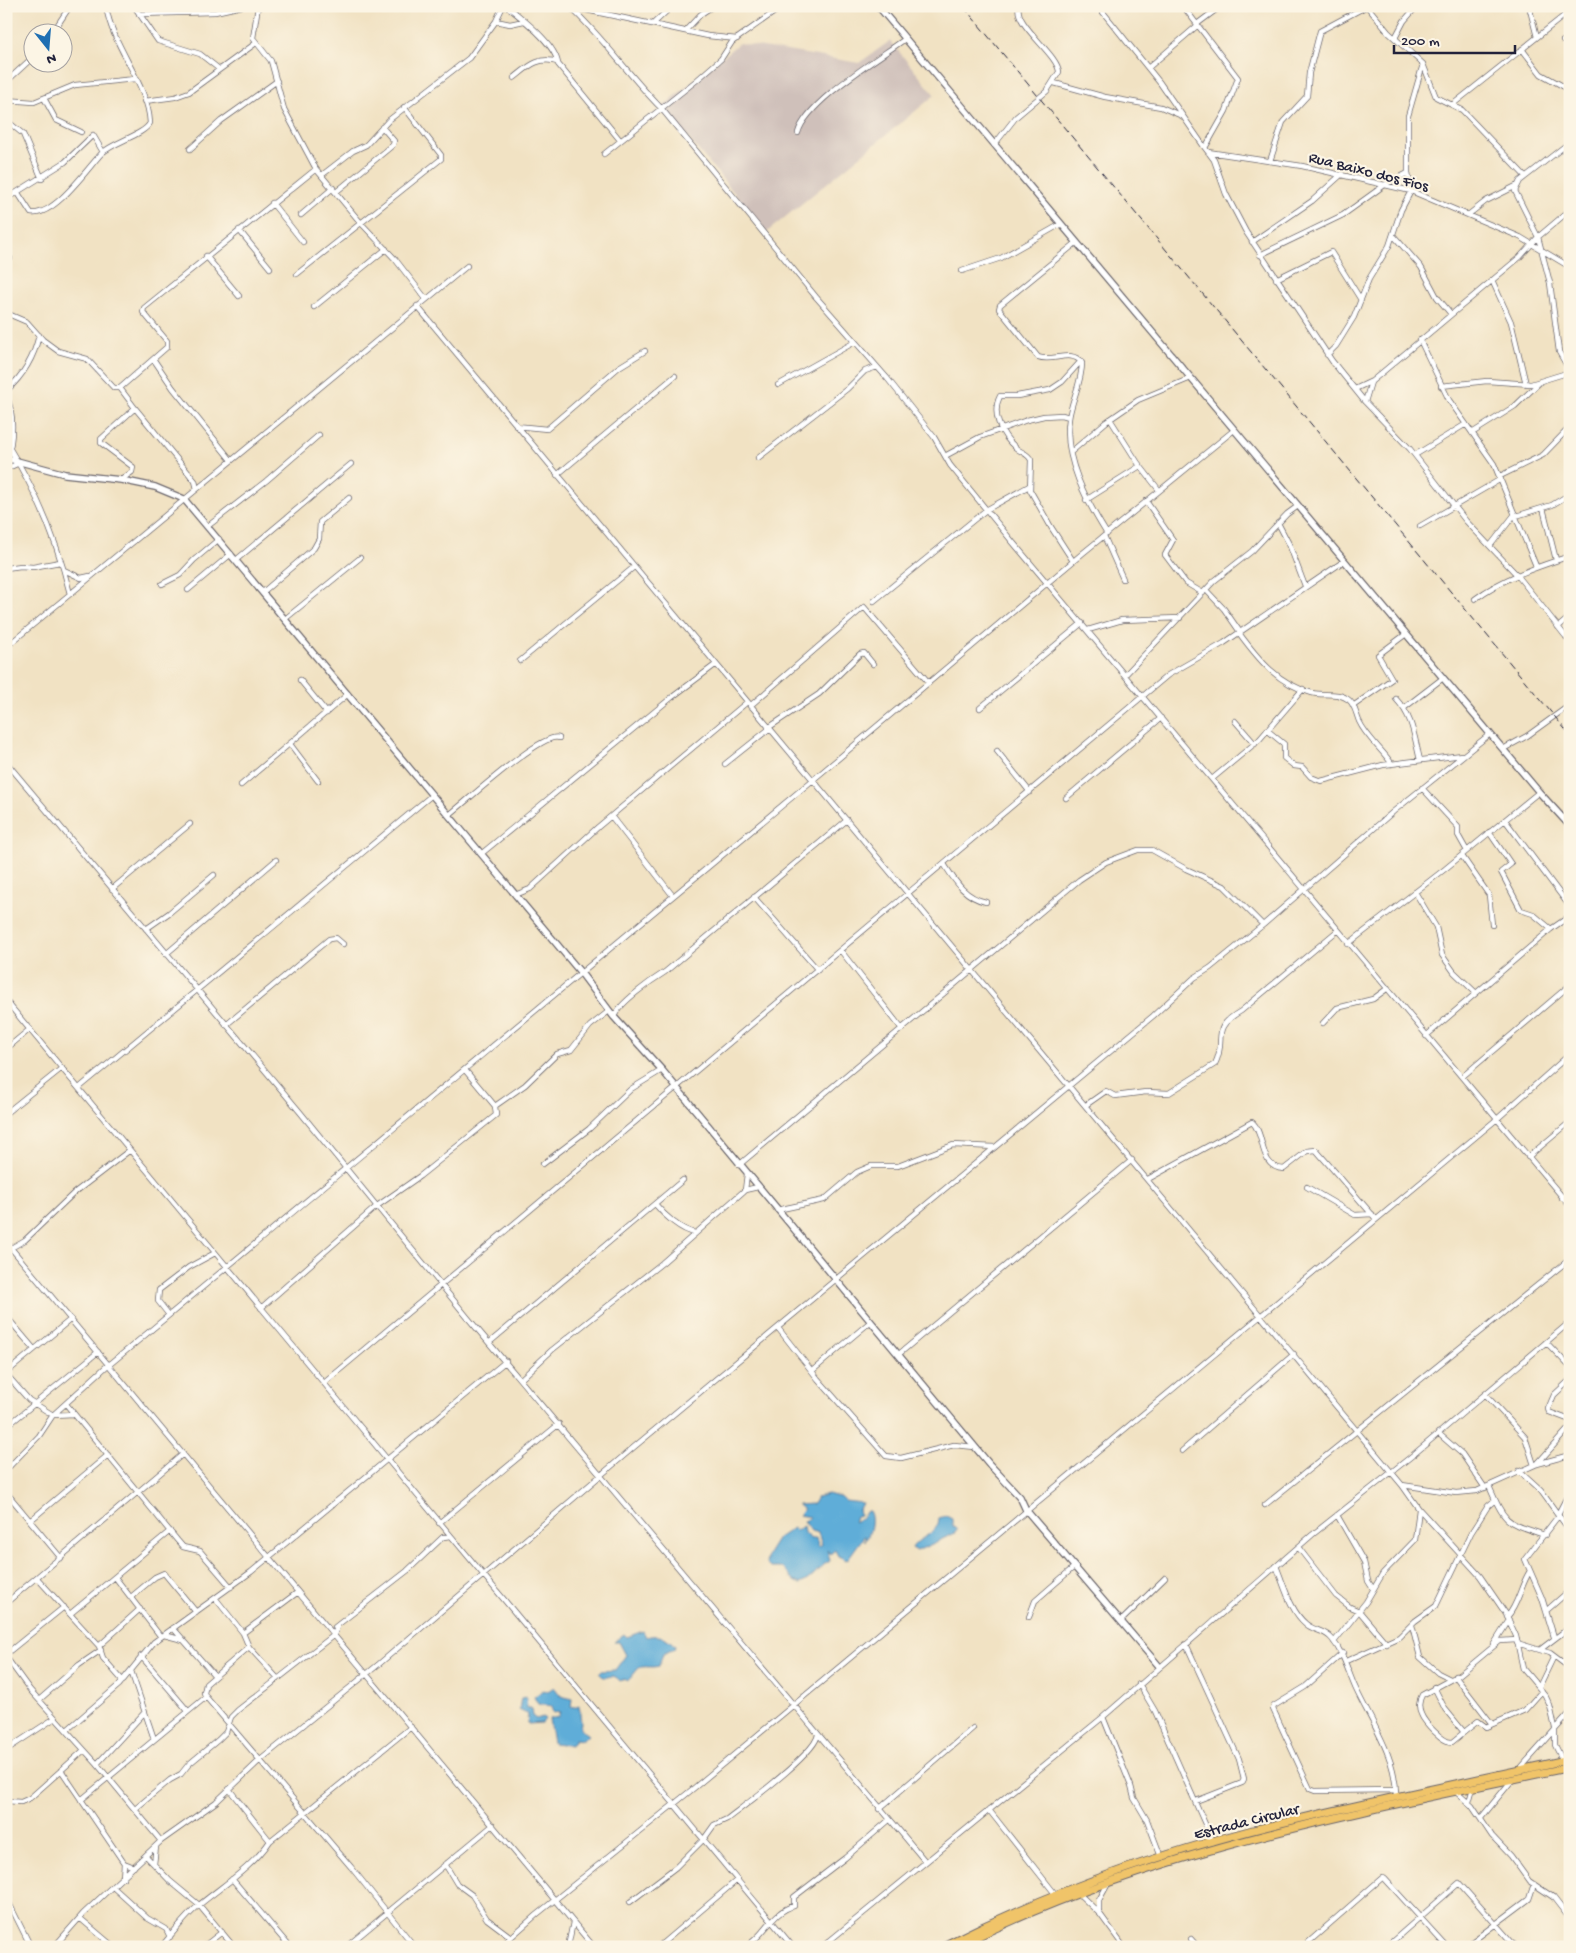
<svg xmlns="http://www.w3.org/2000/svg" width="1576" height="1953" font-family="'Gochi Hand',sans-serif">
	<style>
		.industrial { fill: #cfc0ba }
		.water { fill: #5eadd8; stroke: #40688a }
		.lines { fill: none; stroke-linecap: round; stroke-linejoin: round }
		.minor-casing { stroke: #6a656b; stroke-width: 6 }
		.tertiary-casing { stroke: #6a656b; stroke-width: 8 }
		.primary-casing { stroke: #6a656b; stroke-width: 9 }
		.minor { stroke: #fff; stroke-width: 4.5 }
		.tertiary { stroke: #fff; stroke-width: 5.5 }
		.primary { stroke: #f0c469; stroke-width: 7 }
		.rail { stroke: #22223b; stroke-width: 1; stroke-dasharray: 8 4; stroke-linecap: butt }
		.labels { text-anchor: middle; stroke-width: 4.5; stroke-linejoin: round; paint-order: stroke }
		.street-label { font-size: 16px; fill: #22223b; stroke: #fcf5e5 }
	</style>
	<rect width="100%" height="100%" fill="#fcf5e5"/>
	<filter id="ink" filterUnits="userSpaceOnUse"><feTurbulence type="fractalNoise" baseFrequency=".02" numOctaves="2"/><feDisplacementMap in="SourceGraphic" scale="10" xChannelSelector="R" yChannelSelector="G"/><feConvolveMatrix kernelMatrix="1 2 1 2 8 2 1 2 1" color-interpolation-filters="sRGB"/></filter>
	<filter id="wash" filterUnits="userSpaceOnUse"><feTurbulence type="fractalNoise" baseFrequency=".0096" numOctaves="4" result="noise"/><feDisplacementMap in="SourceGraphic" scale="20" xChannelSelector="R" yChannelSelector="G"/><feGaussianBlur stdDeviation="1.12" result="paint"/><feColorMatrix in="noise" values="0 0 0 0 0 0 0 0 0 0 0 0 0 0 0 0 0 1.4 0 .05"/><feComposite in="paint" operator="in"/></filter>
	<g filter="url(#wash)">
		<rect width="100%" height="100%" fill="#f1e2c3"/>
		<path class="industrial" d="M890 41 935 95 767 232 662 107 739 43 859 63Z"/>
		<path class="water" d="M828 1494 842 1498 845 1501 862 1503 858 1511 860 1515 856 1516 854 1522 862 1518 867 1511H869C874 1518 870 1535 865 1541V1535L847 1560 838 1556 835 1550 830 1554 827 1550 830 1561C815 1569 816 1577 800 1584L794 1581 783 1568H770L766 1564 768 1554 778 1538 793 1528 796 1531 803 1526 804 1533 811 1539 816 1538 819 1547 822 1545 818 1533 811 1531 804 1521 810 1517 798 1515 804 1509 797 1505 813 1504 817 1497Z
			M946 1516 952 1519V1525L957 1530 955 1533 917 1551 912 1548C920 1535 938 1536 939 1518Z
			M643 1631 646 1637C657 1634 667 1636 675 1646L674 1649 663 1654 659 1666C652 1668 647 1666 641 1667 637 1668 632 1678 627 1681L625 1679 620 1681C614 1674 611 1676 604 1678L599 1673 601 1671 615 1670 626 1655 619 1642H614L624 1634 627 1637Z
			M554 1687 561 1696 572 1699 571 1706 574 1707 579 1705 581 1722 580 1729 588 1735 583 1740 575 1739 571 1745 553 1743 549 1719 558 1717 560 1712 553 1713 551 1706 538 1704 534 1697 543 1690 548 1691Z
			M526 1697 527 1708H531L532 1716 536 1719 543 1717 545 1719 542 1723 528 1724 527 1714 519 1710 521 1698Z"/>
	</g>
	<g filter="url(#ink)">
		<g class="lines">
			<g class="minor-casing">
				<path id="minor" d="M134 6 158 41 200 54 219 69
					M258 6 253 38 271 61 284 109 316 169 361 223 395 259 426 299
					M507 6C521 18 556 44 558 64L620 140
					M569 6C603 37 629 76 661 108L816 297 887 378 934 437 950 465 1011 540 1570 1206
					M1098 6 1160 83 1205 148
					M1183 6 1238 78 1226 111 1205 148 1214 160 1226 194 1246 232 1332 361 1365 402 1410 449 1466 521 1518 576 1570 642
					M1367 6 1388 32 1423 64 1436 97 1462 110 1525 176
					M1529 6 1537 37
					M572 7 708 36 737 39
					M139 14 215 12 242 6
					M496 21 510 24 524 21
					M653 24 672 6
					M1197 24 1221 6
					M686 30 701 14 713 6
					M53 32 70 6
					M1395 38 1404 21 1417 6
					M1563 41 1570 38
					M1522 49 1541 74 1570 90
					M1148 68 1198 25
					M514 78C528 67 538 56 557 62
					M6 82 32 58
					M1054 83 1105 97 1161 107 1182 116
					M44 98 56 120 81 132
					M6 100 34 102 75 85 135 79
					M145 101 175 97 189 92 256 43
					M1452 105 1570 11
					M6 106V118
					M6 120 23 134 42 179
					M798 133C806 102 878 59 905 39
					M1570 142 1520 181 1515 191 1538 237 1550 283 1559 352 1570 371
					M994 145 1016 117 1047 91 1059 72C1058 54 1013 24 1019 6
					M190 149 221 121 277 81
					M1208 152 1302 166 1411 191 1520 237 1570 267
					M604 154 697 80 721 59 732 42 783 6
					M1270 161 1283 122 1307 96 1309 73 1320 31 1367 6
					M322 175 353 151 366 145 389 120 469 58 496 21 503 6
					M336 192 393 145 394 141 382 127
					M18 193 31 213C54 217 87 169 101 154 113 142 144 135 150 123 148 83 112 47 106 6
					M6 199 65 162 93 135 103 152
					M272 203 303 242
					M301 215 333 188
					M1468 215 1486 201 1516 186
					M239 230 270 268
					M1393 235 1421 267 1437 297 1451 314
					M1252 242 1312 201 1342 174
					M1076 243 1000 305 999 309 1038 357C1053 363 1071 348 1082 363 1082 383 1071 401 1069 419 1063 458 1087 502 1107 534
					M6 253 10 258
					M1260 255 1343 215 1386 184 1408 173
					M206 256 239 296
					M962 271 1001 258 1061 224
					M297 274 441 159V155L404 107
					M1276 279 1331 252 1361 300
					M1492 280 1511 322 1526 384
					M417 306 1402 1485 1456 1493 1477 1491 1537 1464 1570 1455
					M314 307 386 249
					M6 313 27 322 43 340 58 351 87 359 114 388H120L135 408 101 439V443L133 467 132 472 121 480
					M1420 340 1449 400 1494 464 1536 566
					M1327 355 1336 346 1354 317 1369 279 1389 246 1401 210 1411 191 1408 173V116L1423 64
					M154 360 173 388 231 460
					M778 385 855 342
					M1441 386 1487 381 1531 384 1570 372
					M120 388 167 347V341L143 312 144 308 316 169
					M1355 389 1372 381 1520 257 1538 237 1570 210
					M6 391C23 376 34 358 39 335
					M6 396C15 413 13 441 7 459
					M1365 402 1371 382
					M135 408 195 481 197 489
					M1110 419 1138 463 1159 490
					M516 426 547 429 619 367 645 351
					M1472 433 1515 406 1539 383
					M10 449C37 493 58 544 70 594
					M1071 452 1106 422 1138 400 1191 378
					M1415 455 1466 424
					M945 456 980 437 1027 420 1044 416 1062 415 1069 417
					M758 458 847 389 865 371 877 367
					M6 469 19 463
					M557 475 675 376
					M1500 476 1543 455 1570 427
					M1086 500 1140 466
					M1146 501 1173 540 1165 555 1186 583 1203 593
					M1543 508 1556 560
					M1516 516 1552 505 1570 494
					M1278 523 1289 544 1305 586
					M208 526 266 481 319 435
					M1420 526 1501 479
					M1104 536 1123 579
					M1490 546 1515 514
					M236 560 351 464
					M1073 561 1051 527 1030 490 1031 460C1028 453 1021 453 1016 448 1001 435 991 414 1000 396H1017L1050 390 1062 382 1081 361
					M6 568 21 566 33 567 60 562
					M64 570 81 578 90 576
					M162 584 180 575 194 560 219 539
					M188 590 231 554
					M1206 590 1224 609 1240 632
					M263 592 314 548 319 539 320 522 349 498
					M1475 599C1503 578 1537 567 1570 556
					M874 601 986 510 1029 486
					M285 619 360 558
					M1558 627 1570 617
					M1088 630 1122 620 1180 618
					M1239 633C1259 660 1278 684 1312 693 1324 696 1338 691 1349 700 1355 705 1356 714 1359 721 1366 737 1382 749 1392 764
					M6 647 467 266
					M520 661 634 567
					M1125 675 1214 581 1252 551 1287 514 1298 506
					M300 680 327 713
					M1396 699C1413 717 1414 736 1420 760
					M750 706 864 607 929 683
					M1353 706 1392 679 1378 655 1406 634
					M980 708 1082 623
					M1404 708 1443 678
					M1235 721 1255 744
					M768 728 819 694 860 654 864 653 873 664
					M1267 730 1284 744V758L1294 766 1302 767 1311 777 1321 781 1383 765 1462 755
					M290 744 318 781
					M1503 749 1527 736 1570 705
					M997 751 1030 792
					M6 762 300 1112 468 1318 925 1861
					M725 764 769 729
					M1212 779 1259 740 1303 689
					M241 785 348 694
					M1422 788 1458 827V835L1467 851
					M1066 798 1161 718
					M449 815C466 802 543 731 559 738
					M611 816 673 896
					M1505 820 1570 907
					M1489 832 1511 864 1501 872 1521 910 1533 914 1551 929
					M481 854 671 698 715 665
					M1462 856 1489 895 1492 925
					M944 864C955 881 964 897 986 902
					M112 889 190 824
					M1415 892 1436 927 1442 955 1454 972 1476 993
					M515 895 530 889 598 827 746 703
					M754 897 818 970
					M146 929 169 913 214 875
					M1348 944 1445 869 1539 792
					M841 951 902 1029
					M166 954 276 860
					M6 1001 793 1947
					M614 1017C619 1003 652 980 665 972L847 820
					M1323 1023 1337 1008 1373 999 1388 988
					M226 1025 329 939 336 938 343 944
					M1426 1036 1551 929 1570 916
					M6 1049 30 1029
					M1462 1077 1570 985
					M79 1088 432 795
					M1086 1105 1106 1091 1115 1096 1146 1092 1169 1093 1215 1064C1228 1038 1208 1030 1241 1011L1337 931
					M495 1106 525 1085 557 1054 571 1050 590 1026 609 1011
					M6 1113 62 1068
					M1528 1157 1570 1122
					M543 1164 589 1129 631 1089 662 1070
					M739 1165 1079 880 1106 862 1138 850H1152L1186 869 1224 886 1263 925
					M1148 1179 1252 1122C1266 1134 1258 1168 1284 1169L1307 1151 1316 1150 1376 1219
					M1307 1187 1355 1215 1372 1214
					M745 1190 747 1174
					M1562 1198 1570 1191
					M655 1204C664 1215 681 1231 696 1233
					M777 1210 824 1200 857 1172 871 1166H898L953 1145 995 1147
					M6 1242 594 1947
					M11 1248 25 1240 74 1193 130 1150
					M261 1308 377 1206 420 1176 496 1115 495 1106 465 1070
					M169 1315 158 1301 159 1290 189 1267 215 1253
					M6 1316 34 1349
					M778 1328 818 1379 886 1456 901 1458 954 1445 975 1447
					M490 1342 683 1180
					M1546 1342 1570 1367
					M899 1354 1132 1160
					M109 1365 814 779 1083 553 1234 430
					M812 1371 870 1322
					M6 1373 71 1319
					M6 1374 29 1400 53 1415 109 1364
					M521 1379 552 1350 662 1263 745 1190 758 1187
					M1570 1380 1554 1395 1548 1409 1549 1412 1570 1420
					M324 1383 1168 675 1224 643 1344 561
					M1485 1394 1525 1437 1534 1465
					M66 1404 177 1540 183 1547 200 1551 231 1587
					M6 1427 98 1352
					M1438 1433 1462 1454 1485 1488
					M1182 1451 1294 1354
					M1537 1464 1570 1427
					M6 1470 39 1436 53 1415 74 1414
					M1519 1471 1541 1491 1570 1531
					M1402 1485 1419 1509 1480 1576 1506 1614 1516 1636 1523 1669 1545 1695 1550 1706 1555 1728V1745L1563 1761
					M1489 1486C1506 1525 1506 1522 1545 1535
					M6 1492 61 1558
					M1265 1505 1570 1259
					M1558 1514 1570 1491
					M1337 1515 1364 1562 1368 1581 1373 1589
					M31 1520 108 1455
					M439 1523 559 1424
					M1298 1547 1336 1596 1350 1607 1359 1611 1387 1644
					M1276 1566C1284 1584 1290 1611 1306 1624 1314 1631 1325 1630 1332 1639 1344 1654 1347 1669 1355 1687 1371 1722 1397 1757 1396 1797
					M115 1577 161 1637
					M37 1578 99 1646 103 1658 123 1681
					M131 1597 155 1577 164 1573 196 1612
					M216 1599 243 1633 249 1647 206 1684 204 1693 206 1697 351 1867 415 1947
					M6 1603 183 1454
					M1546 1611 1570 1590
					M70 1614 170 1531
					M1029 1617 1035 1601 1074 1567
					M1507 1617C1519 1604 1520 1586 1530 1571
					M1121 1621 1165 1578
					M1412 1625 1420 1657 1438 1673 1450 1679
					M335 1627 407 1571 443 1537 451 1536
					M173 1628 215 1676
					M243 1633 298 1592
					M164 1635 183 1640
					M1554 1637 1542 1598 1525 1559 1559 1515
					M1517 1640 1500 1641 1459 1675 1422 1695C1419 1700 1418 1708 1421 1714 1424 1722 1443 1743 1452 1742L1478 1721 1486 1727 1525 1710 1542 1691
					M1334 1642 1366 1602 1383 1573 1415 1540 1419 1509
					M1517 1643 1550 1653 1570 1668
					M1186 1644 1239 1759 1244 1779 1242 1783 1196 1801
					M1494 1644 1509 1620
					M99 1646 140 1609
					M249 1647 278 1679
					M1541 1649 1570 1627
					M1343 1653 1305 1687 1274 1706 1273 1709 1310 1789 1315 1791 1396 1790
					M6 1654 64 1607
					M141 1656 188 1711
					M6 1657 30 1690 97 1764 161 1841
					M1346 1661 1399 1637 1415 1621 1436 1606 1471 1533 1488 1506 1495 1500
					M131 1671 154 1739
					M1455 1676 1492 1724
					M1139 1684 1155 1711 1213 1842
					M1434 1687 1445 1709 1463 1731
					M1539 1687 1554 1656
					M39 1700 79 1665 101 1650
					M1103 1717 1131 1786 1134 1798 1147 1820 1161 1857
					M67 1730 119 1685 154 1642 251 1572 506 1361
					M6 1750 55 1718
					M97 1764 144 1713
					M61 1770 124 1863 134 1867
					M1519 1770 1570 1713
					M229 1789 270 1841
					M1456 1792 1472 1806 1492 1836 1511 1856 1529 1881 1553 1897 1570 1919
					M81 1800 206 1697
					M6 1801 21 1802 30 1798 84 1750
					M1469 1802 1473 1788
					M135 1809 170 1780 181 1774 189 1764 218 1740 226 1732 231 1717 238 1710 334 1635 337 1627
					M879 1809 973 1728
					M989 1810 1056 1895
					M1481 1818 1513 1779
					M146 1856 170 1881 199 1905 234 1947
					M154 1864 156 1847
					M445 1864 457 1884 472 1895 487 1919 511 1937
					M123 1878 124 1863
					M232 1879 290 1947
					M114 1888 147 1918 166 1929 170 1937
					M1078 1893 1100 1914 1124 1947
					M6 1897 31 1947
					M630 1902 676 1867 704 1839 714 1825 727 1819C745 1805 817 1753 818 1734
					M1099 1911V1900L1109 1882
					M81 1919 114 1947
					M1191 1939 1198 1947
					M508 1940 512 1947
					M54 1947 83 1914 161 1841 216 1802 259 1761 379 1664 634 1447 1153 1016 1194 978 1210 968 1263 925 1394 811 1490 734
					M161 1947C173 1933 184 1918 198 1906 222 1886 253 1867 270 1841L411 1727
					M203 1947 222 1932
					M346 1947 493 1825
					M500 1947 536 1915 694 1788 1497 1119 1570 1054
					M568 1947 573 1922
					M658 1947 737 1880
					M745 1947C765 1936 772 1911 794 1906V1897L845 1858 888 1821
					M822 1947 1103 1717 1312 1535 1413 1455 1570 1322
					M1303 1947 1382 1878 1385 1879 1447 1947
					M1386 1947 1459 1883 1516 1947
					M1465 1947 1529 1899 1534 1884"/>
			</g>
			<g class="tertiary-casing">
				<path id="tertiary" d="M878 6 1539 792 1570 826
					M6 458 65 474 121 480 155 487 184 499 581 973 614 1017 662 1070 990 1465 1020 1497 1026 1510 1159 1666"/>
			</g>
			<g class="primary-casing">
				<path id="primary" d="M941 1947C1039 1897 1143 1859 1249 1831 1355 1804 1463 1783 1570 1759
					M956 1947C1148 1850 1361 1812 1570 1767"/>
			</g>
			<use href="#minor" class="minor"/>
			<use href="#tertiary" class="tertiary"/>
			<use href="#primary" class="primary"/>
			<path class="rail" d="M963 6 1570 735"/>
		</g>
	</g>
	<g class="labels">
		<g class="street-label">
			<text transform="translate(1369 170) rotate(14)" y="6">Rua Baixo dos Fios</text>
			<text transform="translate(1246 1820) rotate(-14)" y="6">Estrada Circular</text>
		</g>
	</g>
	<rect width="1576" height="1953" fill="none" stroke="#fcf5e5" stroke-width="25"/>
	<g transform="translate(48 48) rotate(163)"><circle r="24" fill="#fcf5e5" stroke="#a5a1a1"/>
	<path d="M0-4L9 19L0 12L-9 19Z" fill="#1f6fb2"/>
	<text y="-8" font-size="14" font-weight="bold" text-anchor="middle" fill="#22223b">N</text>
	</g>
	<path d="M1394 45v8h121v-8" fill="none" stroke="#22223b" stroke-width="2.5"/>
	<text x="1401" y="45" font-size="15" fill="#22223b" stroke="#fcf5e5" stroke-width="4" paint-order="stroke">200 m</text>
</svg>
